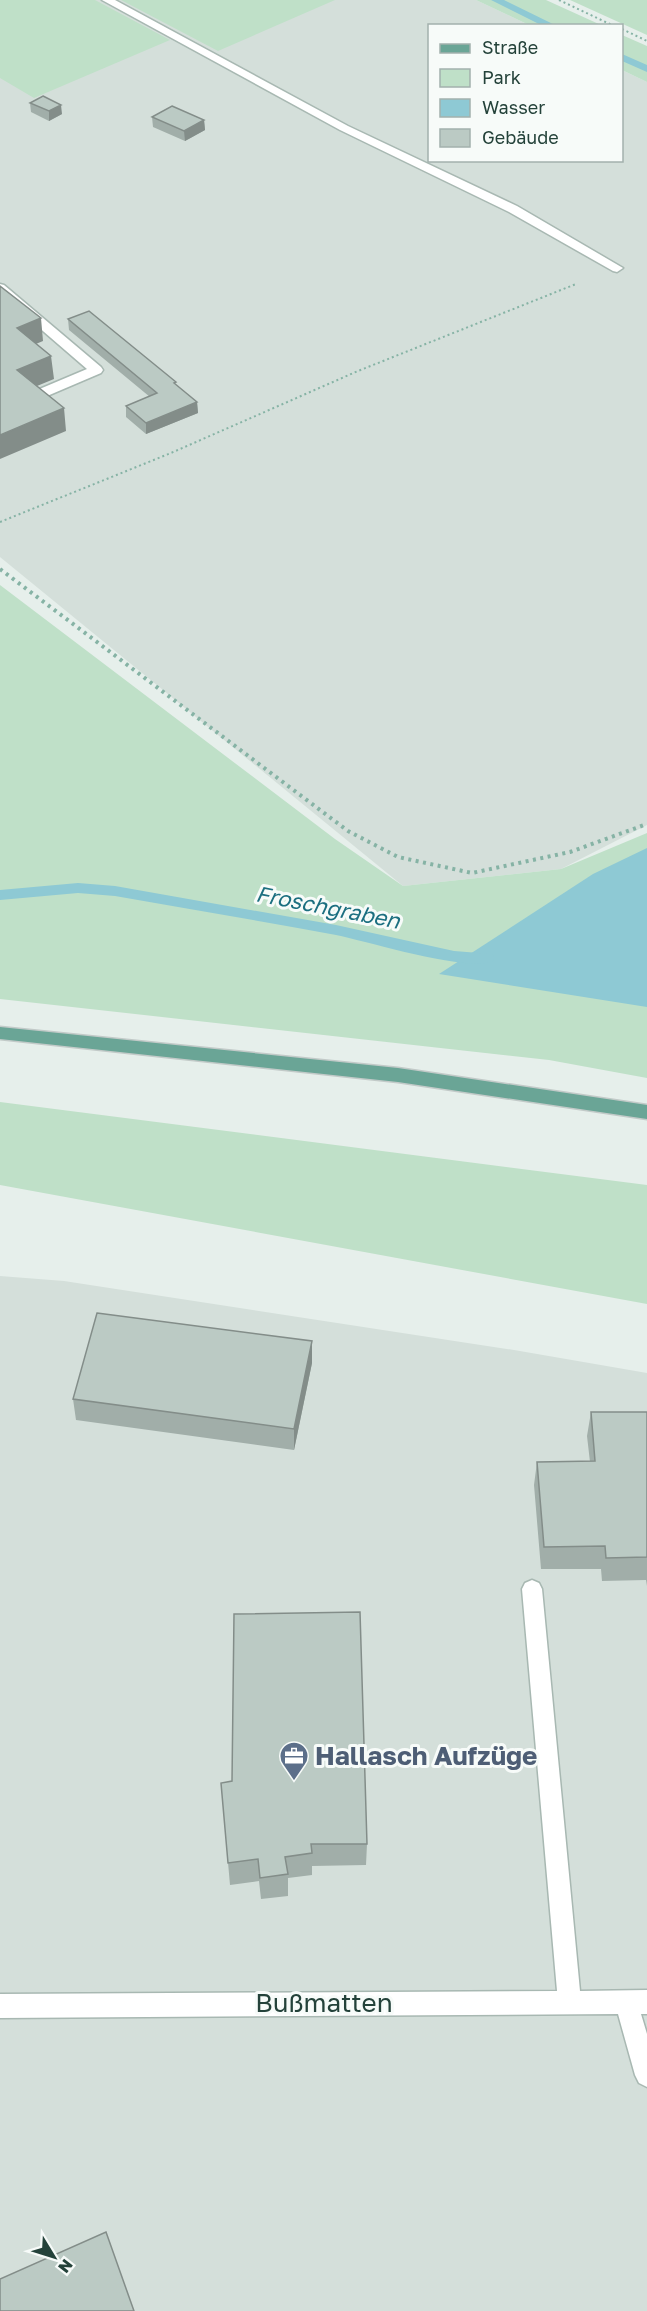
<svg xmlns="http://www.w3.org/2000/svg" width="647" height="2311" font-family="'Golos Text',sans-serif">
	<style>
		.built { fill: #d4dfda }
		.green { fill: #bfe0c8 }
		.water { fill: #8ec9d4 }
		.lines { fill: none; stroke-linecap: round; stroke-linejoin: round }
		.stream { fill: #8ec9d4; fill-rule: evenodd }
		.minor-casing { stroke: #a8b8b2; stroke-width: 3 }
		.major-casing { stroke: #c2cac8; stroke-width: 3 }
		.path-far1 { stroke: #86b3a5; stroke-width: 2; stroke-dasharray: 2 3; stroke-linecap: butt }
		.path { stroke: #86b3a5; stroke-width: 4; stroke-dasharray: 3 4.5; stroke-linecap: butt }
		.minor { fill: #fff; fill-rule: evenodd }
		.major { fill: #6aa596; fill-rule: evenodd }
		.wall { fill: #a1aea9 }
		.shaded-wall { fill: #838d89 }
		.building { fill: #bbcac4; stroke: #838d89; stroke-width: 1.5 }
		.labels { text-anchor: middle; stroke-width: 6; stroke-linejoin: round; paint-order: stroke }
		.water-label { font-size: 22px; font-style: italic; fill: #1c6f80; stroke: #f7fbf9 }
		.near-service-label { font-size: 26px; font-weight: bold; fill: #4e5e75; stroke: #f7fbf9; text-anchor: start }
		.near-street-label { font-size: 26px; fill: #24423a; stroke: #f7fbf9 }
	</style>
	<rect width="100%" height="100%" fill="#e6efeb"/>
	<path class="built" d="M0 0H476L529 25 430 26V160H622V70L647 82V825L561 869 403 886 0 557Z
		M0 1276 64 1281 514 1350 647 1373V2311H0Z"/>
	<path class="green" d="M0 0H95L170 40 34 98 0 78Z
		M121 0H335L218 51Z
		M476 0H546L601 25H529Z
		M570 0H647V35Z
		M622 35 647 46V82L622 70Z
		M0 585 335 839 403 886 561 869 647 833V1078L549 1060 0 999Z
		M0 1102 647 1185V1304L0 1185Z"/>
	<path class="water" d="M647 848V1007L439 974 593 874Z"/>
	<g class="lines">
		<path class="stream" d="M491 0H504L557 26H543Z
			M622 54 647 65V72L622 61Z
			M78 883 115 886 336 925 454 951 492 954 495 958 492 962C463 971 370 942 336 935 262 921 188 909 115 896L78 893 0 900V890Z"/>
		<g class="minor-casing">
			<path id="minor" d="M102 0H115L348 126 517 206 623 268 617 272 613 271 509 212 340 130Z
				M0 284 4 285 101 367 103 370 101 373 33 402H23L21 399 23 396 87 369 0 294Z
				M532 1580 539 1583 542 1589 580 1991 647 1990V2014H641L647 2034V2087L639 2083 635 2075 618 2014 0 2018V1994L557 1991 522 1589 525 1583Z"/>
		</g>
		<g class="major-casing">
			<path id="major" d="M0 1027 398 1068 647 1105V1119L398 1082 0 1039Z"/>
		</g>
		<path class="path-far1" d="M559 0 614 26
			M622 29 647 41
			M0 522 171 453 358 371 576 284"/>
		<path class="path" d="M0 569 348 831 398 857 472 873 570 852 647 824"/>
		<use href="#minor" class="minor"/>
		<use href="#major" class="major"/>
	</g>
	<path class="wall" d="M30 103 62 114 49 121 31 112Z
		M152 117 204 120 205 130 185 141 153 127Z
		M68 319 176 385 197 402 198 413 146 434 126 417V406L150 397 69 330Z
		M312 1363 294 1450 76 1420 73 1399Z
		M591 1412H647V1586L646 1580 602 1581 601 1569H541L534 1485 537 1462H590L587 1436Z
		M221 1783 367 1844 366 1865 312 1866V1875L288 1878V1896L261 1899 259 1881 230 1885Z"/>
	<path class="shaded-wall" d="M61 105 62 114 49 121V111Z
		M204 120 205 130 185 141 184 131Z
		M41 318 43 341 19 351 17 328Z
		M51 356 54 379 20 393 17 370Z
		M197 402 198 413 146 434V423Z
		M64 408 66 431 0 459V435Z
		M312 1341V1363L294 1450V1429Z"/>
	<path class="building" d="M43 96 61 105 49 111 30 103Z
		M172 106 204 120 184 131 152 117Z
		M0 286 41 318 17 328 51 356 17 370 64 408 0 435Z
		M89 311 176 382 174 383 197 402 146 423 126 406 157 393 68 319Z
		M97 1313 312 1341 294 1429 73 1399Z
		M591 1412H647V1557L606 1558 605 1546 544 1547 537 1462 595 1461Z
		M360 1612 367 1844H311L312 1853 285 1857 288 1874 260 1878 258 1859 228 1863 221 1783 232 1781 234 1614Z
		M106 2232 134 2311H0V2279Z"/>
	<defs>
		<g id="office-pin" transform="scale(1.5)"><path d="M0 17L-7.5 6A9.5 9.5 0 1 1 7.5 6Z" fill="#5c6f8a" stroke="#f7fbf9"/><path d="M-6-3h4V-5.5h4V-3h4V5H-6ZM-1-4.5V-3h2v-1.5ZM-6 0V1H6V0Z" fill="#fff"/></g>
	</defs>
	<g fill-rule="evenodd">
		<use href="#office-pin" x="294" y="1756"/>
	</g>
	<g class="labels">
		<g class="water-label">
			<text transform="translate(328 907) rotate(11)" y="8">Froschgraben</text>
		</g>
		<g class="near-service-label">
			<text x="315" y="1765">Hallasch Aufzüge</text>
		</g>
		<g class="near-street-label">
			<text x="324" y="2012">Bußmatten</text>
		</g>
	</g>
	<rect x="428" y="24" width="195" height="138" fill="#f7fbf9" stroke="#a3b1ad" stroke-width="1.5"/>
	<rect x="440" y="44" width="30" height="9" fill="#6aa596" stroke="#a3b1ad" stroke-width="1.5"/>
	<text x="482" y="54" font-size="18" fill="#24423a">Straße</text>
	<rect x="440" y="69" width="30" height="18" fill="#bfe0c8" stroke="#a3b1ad" stroke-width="1.5"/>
	<text x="482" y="84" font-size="18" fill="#24423a">Park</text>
	<rect x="440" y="99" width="30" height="18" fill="#8ec9d4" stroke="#a3b1ad" stroke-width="1.5"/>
	<text x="482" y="114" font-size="18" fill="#24423a">Wasser</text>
	<rect x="440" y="129" width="30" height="18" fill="#bbcac4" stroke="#a3b1ad" stroke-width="1.5"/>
	<text x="482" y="144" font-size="18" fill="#24423a">Gebäude</text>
	<g transform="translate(54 2257) rotate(128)" stroke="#f7fbf9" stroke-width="4.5" paint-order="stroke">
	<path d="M0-4.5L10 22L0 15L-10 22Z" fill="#24423a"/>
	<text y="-9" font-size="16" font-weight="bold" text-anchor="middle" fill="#24423a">N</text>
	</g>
</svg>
